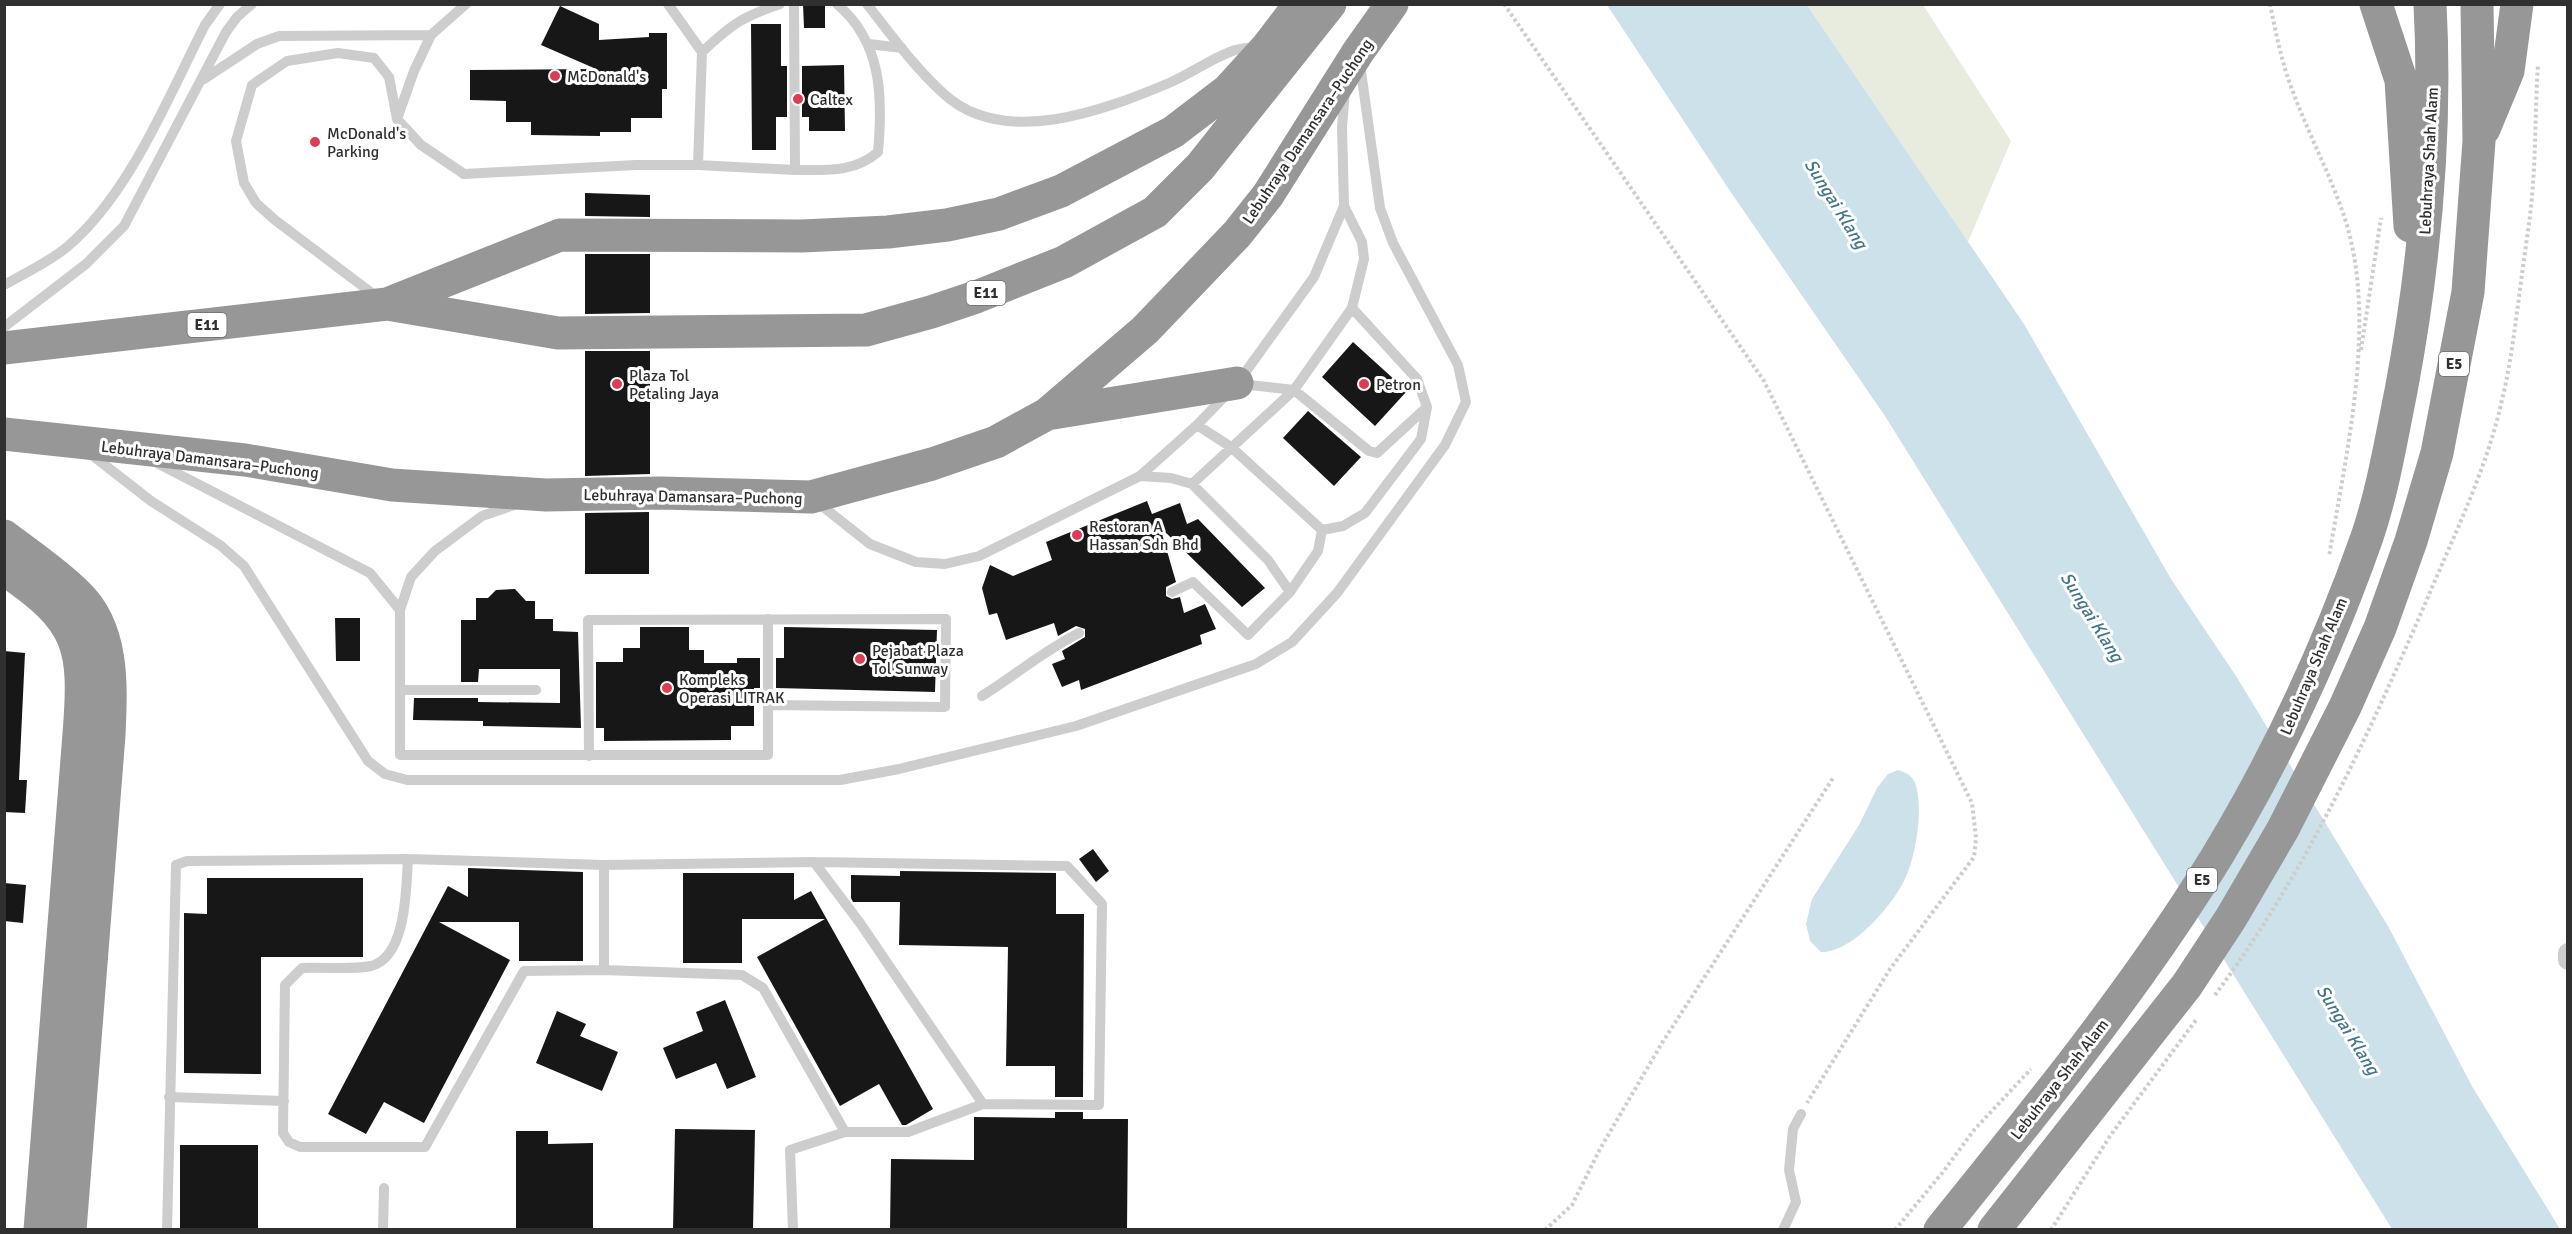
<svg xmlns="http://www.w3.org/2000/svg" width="2572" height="1234" font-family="Signika,sans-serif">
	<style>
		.green { fill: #e7ecdf }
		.water { fill: #cce1ea }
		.building { fill: #171717 }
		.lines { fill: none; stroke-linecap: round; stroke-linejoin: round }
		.path { stroke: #cdcdcd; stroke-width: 4; stroke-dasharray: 3 3; stroke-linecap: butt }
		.lane { stroke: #cdcdcd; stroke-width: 10 }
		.street { stroke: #cdcdcd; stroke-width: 20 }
		.highway { stroke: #979797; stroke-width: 33 }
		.poi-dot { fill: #db3d55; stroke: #fff; stroke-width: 2 }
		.labels { text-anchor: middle; stroke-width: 6; stroke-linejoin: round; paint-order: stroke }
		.shield { fill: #fff; stroke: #6e6e6e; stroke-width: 1.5 }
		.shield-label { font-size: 15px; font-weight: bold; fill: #303030 }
		.poi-label { font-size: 16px; fill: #303030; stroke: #fff; text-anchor: start }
		.street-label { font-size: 16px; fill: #303030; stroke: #fff }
		.water-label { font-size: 18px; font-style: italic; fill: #42768d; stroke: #fff }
	</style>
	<rect width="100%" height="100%" fill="#fff"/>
	<path class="green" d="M1807 5H1923L2011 141 1968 242Z"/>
	<path class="water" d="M1607 5H1807L2024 324 2171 579 2236 676 2388 926 2473 1088 2560 1229H2392L1885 416 1730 191Z
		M1898 770C1905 772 1912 775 1915 783 1924 807 1916 856 1905 879 1892 906 1852 953 1821 952L1810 941 1806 924 1812 899 1859 825 1877 788 1888 774Z"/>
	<path class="building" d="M803 4H825V28H804Z
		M560 6 599 24V40L649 37V33H667V89H662V118H631V132H600V136L531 135V122H506V101L470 100V70L596 69 541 45Z
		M751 24H781V66H787V117H776V150H752Z
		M844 65 845 131H809V117H802V66Z
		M585 193 650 195V217L585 216Z
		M585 254H650V313L585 314Z
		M1353 342 1407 391 1375 426 1322 377Z
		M585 351H650V474L585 476Z
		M1308 411 1361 457 1334 486 1283 438Z
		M1147 501 1152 514 1180 503 1187 524 1198 519 1265 588 1242 607 1160 527 1176 582 1166 587V596L1172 599 1180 597 1184 613 1205 604 1216 629 1200 635 1202 644 1081 690 1079 680 1062 687 1052 664 1065 659 1062 651 1085 637V629L1076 626 1058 636 1054 623 1006 640 997 613 989 615 982 588 990 565 1013 576 1052 560 1046 542Z
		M649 512V574H585V513Z
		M515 589 526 601H535V619H553V631L578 632 581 728 483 726V721L413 720 414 698H478V702L560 703V669H479L478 682H461V620H476V598H488L496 590Z
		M335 618H360V661H336Z
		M640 627H689V650H704V663H737V658H760V688H754V726H731V740L604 741V728H596V662H623V648H640Z
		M784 627 937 630 935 692 776 688V658H784Z
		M4 651 25 653 19 780H27L25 813 4 812Z
		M1093 849 1109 871 1096 882 1079 859Z
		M468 868 583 872V961H519V922H439L510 960 424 1123 384 1102 366 1134 328 1114 448 886 468 897Z
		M900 871 1056 873V914H1084L1083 1097H1055V1066H1006L1008 947 899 945 900 902H853L851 898V875L900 876Z
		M683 873H794V900L811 891 933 1109 906 1125H902L879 1084 840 1106 757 957 825 919H742V963H683Z
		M207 878H363V957H261V1074L184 1073V913L207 914Z
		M4 883 26 885 23 923 4 921Z
		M725 1000 756 1077 727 1089 716 1063 676 1079 663 1048 703 1031 696 1012Z
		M557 1011 586 1024 580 1036 618 1052 602 1091 536 1063Z
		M1055 1112H1083V1119H1128L1127 1230H890L891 1159 974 1160V1117L1055 1118Z
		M675 1129 755 1130 753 1230H673Z
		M516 1131H548V1144L593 1143V1230H516Z
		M180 1145H258V1230H180Z"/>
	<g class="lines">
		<path class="path" d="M1504 4 1764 381 1972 803 1976 838 1974 857 1890 969 1807 1103
			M2270 4C2276 34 2282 64 2293 92 2309 135 2331 176 2345 219 2378 321 2346 453 2329 557
			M2361 350 2381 218
			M2215 995C2307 871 2367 738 2428 597 2455 533 2487 468 2502 400 2512 359 2516 317 2522 275 2525 249 2530 222 2532 196 2536 152 2535 109 2538 65
			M1545 1230 1572 1205 1600 1149 1662 1043 1833 778
			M1895 1230 1943 1172 1974 1130 2031 1069
			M2051 1230 2110 1136 2196 1020"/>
		<path class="lane" d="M867 4C891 35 915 68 944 94 1004 149 1105 110 1169 83 1190 74 1209 60 1230 52 1238 48 1248 48 1257 47
			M869 44 902 48
			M702 52C732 24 742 17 780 4
			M204 79 257 44 279 36 431 35
			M397 119 414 71 431 35 466 4
			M698 165 795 170 794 4
			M795 170C826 170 854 173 878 152 883 97 882 42 837 4
			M4 285C25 273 49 262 67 247 130 194 168 97 205 25L220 4
			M377 297 275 220 256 203 244 183 236 141 252 85 287 61 338 53 374 58 389 77 397 119 421 145 464 174 636 165H698L702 52 668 4
			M4 327 86 264 124 226 226 32 237 17 252 4
			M1239 381 1314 277 1344 206 1342 127 1345 91
			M1241 384 1294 390 1369 451 1377 453 1427 407
			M88 452 151 501 220 545 244 566 368 761 385 774 407 780H840L899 769 1076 726 1256 664 1292 642 1337 593 1445 445 1466 402 1458 365 1393 243 1380 208 1360 64
			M157 463 370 573 400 610
			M1140 476 1171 478 1192 484 1268 560 1290 592 1318 551 1322 530 1231 447 1197 425
			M1192 484 1294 390 1352 308 1364 259 1362 242 1344 206
			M817 502 870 544 916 562 945 564 979 556 1140 476 1197 425 1228 393
			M517 504 482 516 435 551 411 577 400 610V755H768V619
			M1322 530 1343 526 1365 513 1421 439 1427 407 1417 379 1352 308
			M1172 592 1193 582 1248 635 1290 592
			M400 690H536
			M982 696C1014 676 1045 650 1079 633
			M589 756 588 620 946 619 945 707 768 705
			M408 859C406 887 407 957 371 966 352 970 323 967 302 968L285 985 283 1133 289 1142 300 1147H425L524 971 604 970V865
			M604 970 742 975 763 988 845 1132H908L983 1104
			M169 1097 284 1101
			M167 1230 176 865 187 861 408 859 604 865 814 862 1067 866 1102 904 1099 1105 983 1104 860 923 814 862
			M383 1230 384 1188
			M793 1230 790 1150 845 1132
			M1783 1230 1796 1202 1789 1170 1793 1129 1801 1114"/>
		<path class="street" d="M2568 953V960"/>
		<path class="highway" d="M2376 4 2401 80 2410 226
			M2484 129 2508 71 2517 4
			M387 304 558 333 866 330 931 312 976 297 1064 262 1155 212 1200 167 1330 4
			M4 348 387 304 560 235 802 236 888 232 947 225 999 214 1061 191 1173 132 1228 90 1268 46 1300 4
			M1047 414 1237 383
			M4 434 245 460 392 485 546 495 661 493 811 497 932 464 996 442 1047 414 1145 330 1237 234 1268 195 1358 52 1392 4
			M4 536C29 555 55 572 77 594 115 630 111 688 109 735L70 1230
			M4 569C81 621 86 645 79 734L40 1230
			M1940 1230C2030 1118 2121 1007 2198 887 2268 777 2324 659 2367 537 2383 490 2391 440 2401 391 2425 263 2437 135 2430 4
			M1994 1230 2187 985 2231 918 2283 829 2345 707 2380 628 2411 541 2437 453 2468 292 2479 141 2477 4"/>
	</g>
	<g class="poi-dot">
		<circle cx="555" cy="76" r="6"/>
		<circle cx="798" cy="99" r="6"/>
		<circle cx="315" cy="142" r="6"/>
		<circle cx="617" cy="384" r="6"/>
		<circle cx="1364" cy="384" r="6"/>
		<circle cx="1077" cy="535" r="6"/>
		<circle cx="860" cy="659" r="6"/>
		<circle cx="667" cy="688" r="6"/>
	</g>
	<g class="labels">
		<g class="shield">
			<rect x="966.5" y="281" width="39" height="24" rx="4.5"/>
			<rect x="187.5" y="313" width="39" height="24" rx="4.5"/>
			<rect x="2439" y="352" width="30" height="24" rx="4.5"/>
			<rect x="2187" y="868" width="30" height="24" rx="4.5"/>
		</g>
		<g class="shield-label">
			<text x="986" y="298">E11</text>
			<text x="207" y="330">E11</text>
			<text x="2454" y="369">E5</text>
			<text x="2202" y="885">E5</text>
		</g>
		<g class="poi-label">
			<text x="567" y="82">McDonald's</text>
			<text x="810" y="105">Caltex</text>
			<text x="327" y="139">McDonald's<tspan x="327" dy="18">Parking</tspan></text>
			<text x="629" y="381">Plaza Tol<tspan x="629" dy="18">Petaling Jaya</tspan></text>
			<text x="1376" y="390">Petron</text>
			<text x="1089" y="532">Restoran A<tspan x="1089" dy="18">Hassan Sdn Bhd</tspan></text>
			<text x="872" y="656">Pejabat Plaza<tspan x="872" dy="18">Tol Sunway</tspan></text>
			<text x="679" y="685">Kompleks<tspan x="679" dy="18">Operasi LITRAK</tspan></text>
		</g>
		<g class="street-label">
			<text transform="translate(1307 131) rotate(-56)" y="6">Lebuhraya Damansara–Puchong</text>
			<text transform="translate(2428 161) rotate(-87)" y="6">Lebuhraya Shah Alam</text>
			<text transform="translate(210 459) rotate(7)" y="6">Lebuhraya Damansara–Puchong</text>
			<text transform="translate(693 496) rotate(1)" y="6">Lebuhraya Damansara–Puchong</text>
			<text transform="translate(2313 666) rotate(-67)" y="6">Lebuhraya Shah Alam</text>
			<text transform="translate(2059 1079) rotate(-52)" y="6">Lebuhraya Shah Alam</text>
		</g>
		<g class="water-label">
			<text transform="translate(1836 204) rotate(58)" y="6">Sungai Klang</text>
			<text transform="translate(2092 617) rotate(58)" y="6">Sungai Klang</text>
			<text transform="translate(2348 1030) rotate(58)" y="6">Sungai Klang</text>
		</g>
	</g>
	<rect width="2572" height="1234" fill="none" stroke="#303030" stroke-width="12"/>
</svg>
